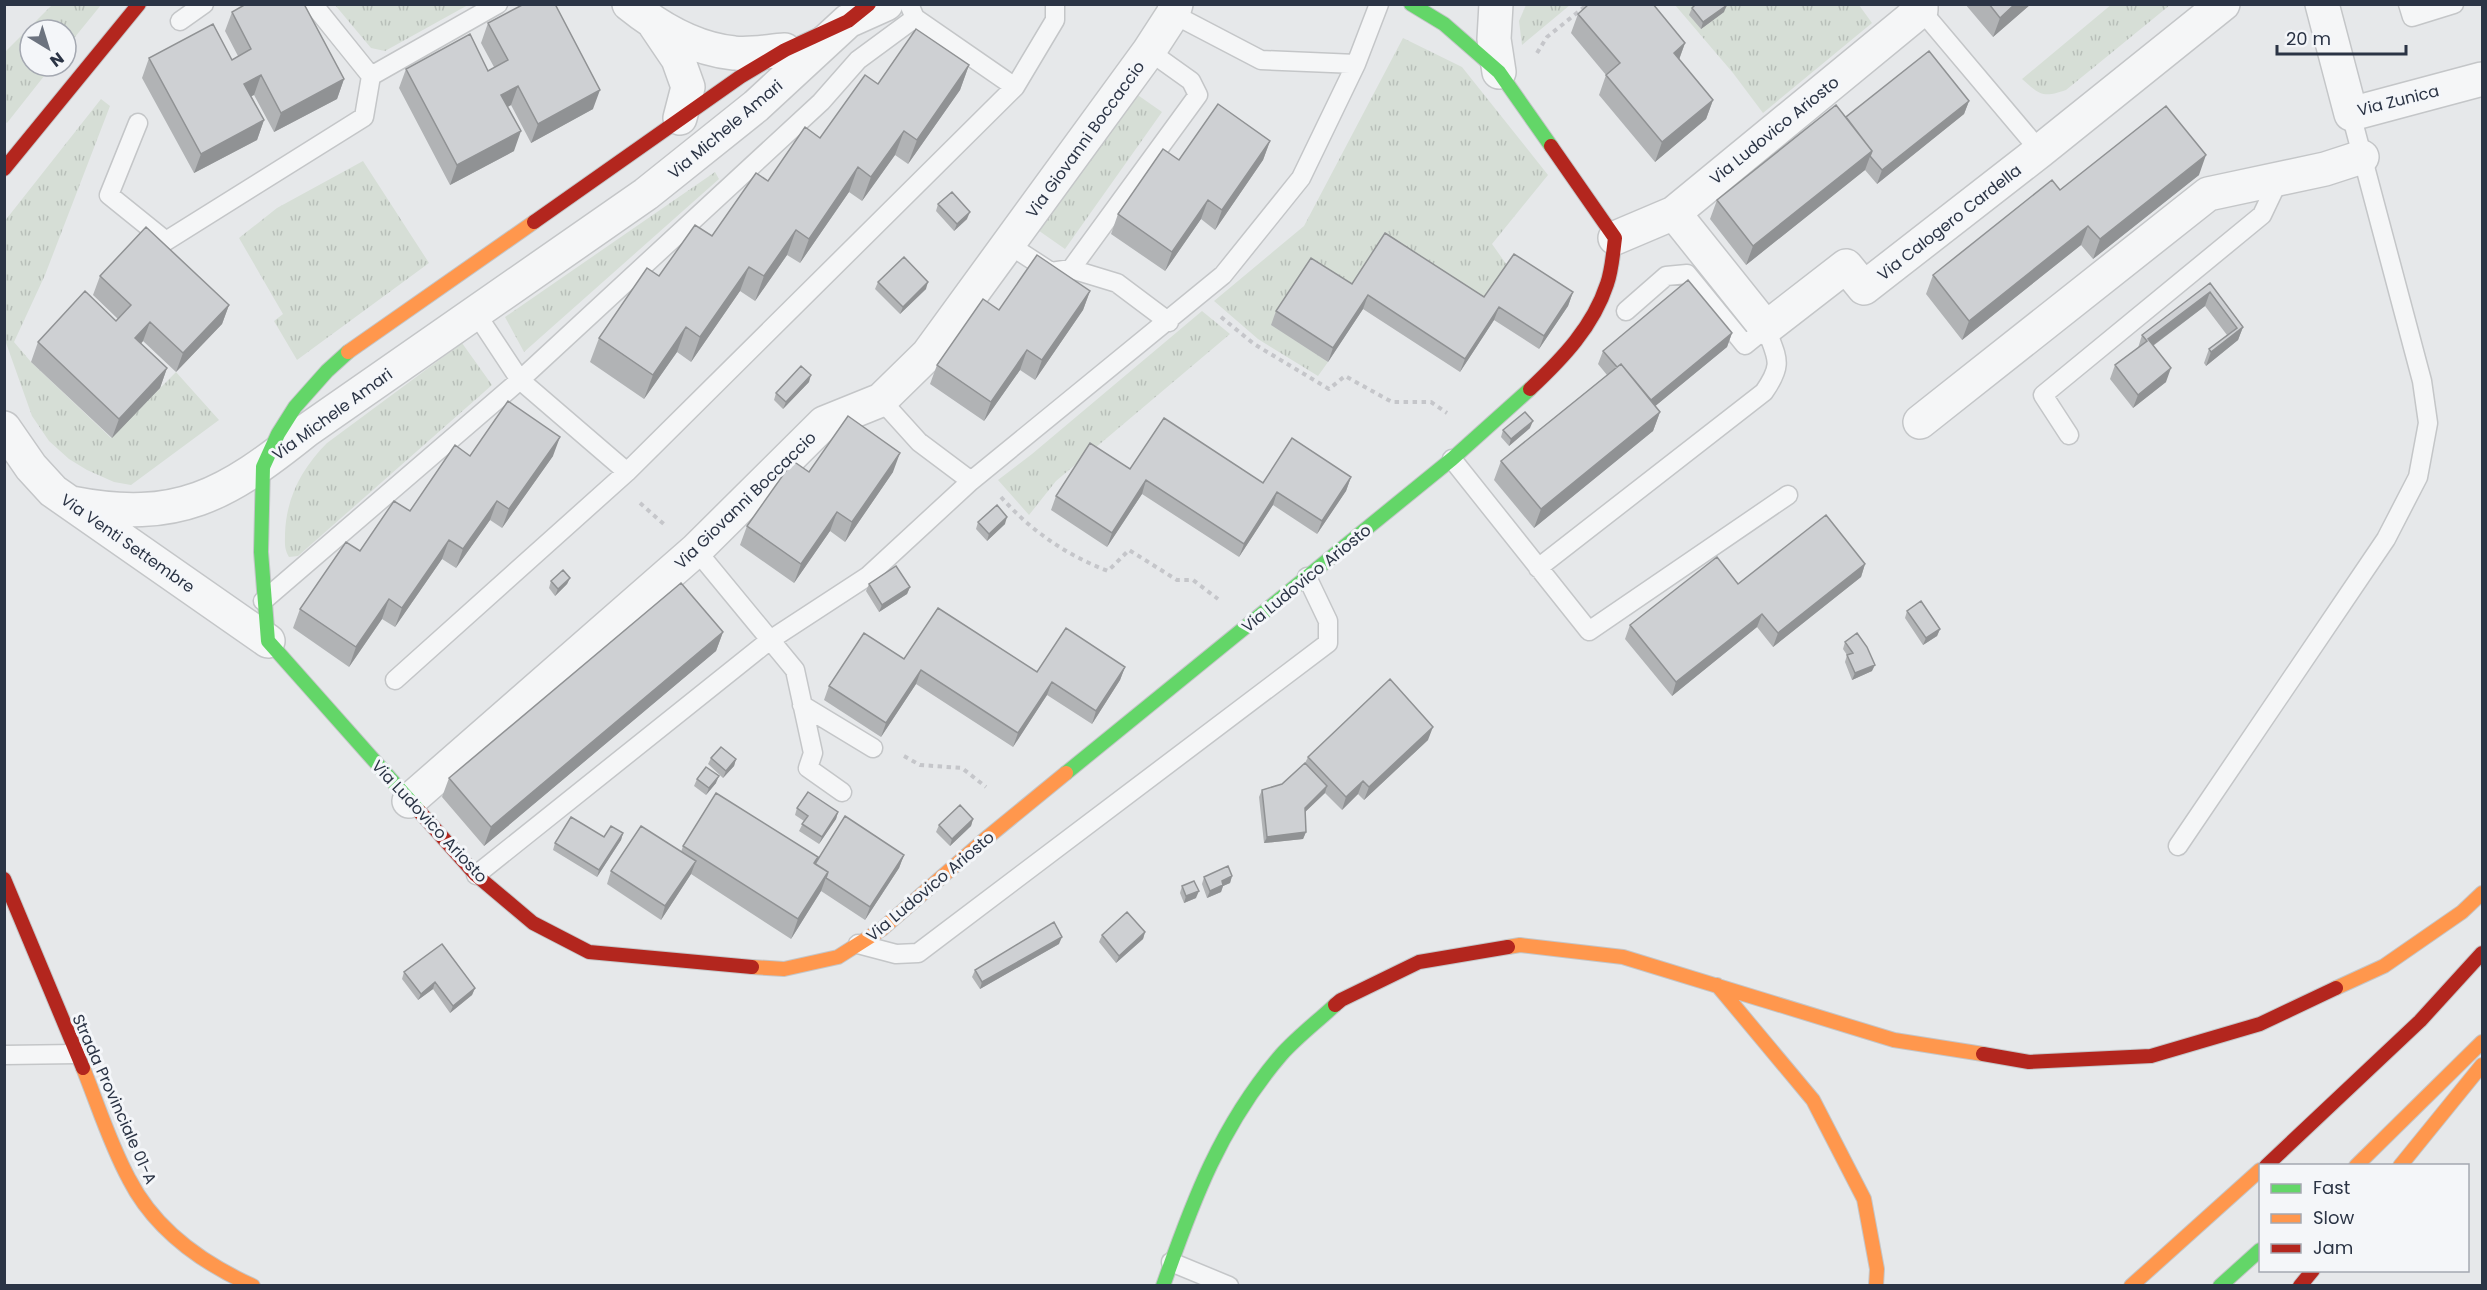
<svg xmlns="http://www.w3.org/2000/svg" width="2487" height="1290" font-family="Poppins,sans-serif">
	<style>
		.grass { fill: url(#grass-tufts) }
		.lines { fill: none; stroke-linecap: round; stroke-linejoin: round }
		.lane-casing { stroke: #c4c6c8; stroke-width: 21 }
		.street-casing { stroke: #c4c6c8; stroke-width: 36 }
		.fast-casing { stroke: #c4c6c8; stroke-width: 16 }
		.slow-casing { stroke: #c4c6c8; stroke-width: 16 }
		.jam-casing { stroke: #c4c6c8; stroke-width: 16 }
		.path { stroke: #c5c6ca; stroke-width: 4; stroke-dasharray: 4.5 4.5; stroke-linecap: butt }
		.lane { stroke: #f5f6f7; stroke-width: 18 }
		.street { stroke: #f5f6f7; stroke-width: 33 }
		.fast { stroke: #63d668; stroke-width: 14 }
		.slow { stroke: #ff974d; stroke-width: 14 }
		.jam { stroke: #b3261e; stroke-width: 14 }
		.wall { fill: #b1b3b5 }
		.shaded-wall { fill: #909294 }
		.building { fill: #ced0d3; stroke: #909294; stroke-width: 1.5 }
		.labels { text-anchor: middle; stroke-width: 6; stroke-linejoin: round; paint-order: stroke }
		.street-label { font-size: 16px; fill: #2b3445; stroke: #f4f6f9 }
	</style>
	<defs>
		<pattern id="grass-tufts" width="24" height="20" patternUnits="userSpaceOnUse" patternTransform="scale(1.5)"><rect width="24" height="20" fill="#d6ded6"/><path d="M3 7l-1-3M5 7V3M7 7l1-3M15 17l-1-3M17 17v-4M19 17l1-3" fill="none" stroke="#b8bfb9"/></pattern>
	</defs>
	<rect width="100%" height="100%" fill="#e6e8ea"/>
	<path class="grass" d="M2112 4 2170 5 2066 90C2043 98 2040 95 2022 79Z
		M52 5H101L66 48V30H30V66H52L7 123 4 121 5 52Z
		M335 5H468L385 51 371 48Z
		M1526 5V4L1570 5 1522 45 1519 21Z
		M1675 5H1859L1872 23 1763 113 1733 73Z
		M1403 38 1462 67 1548 175 1492 244 1509 268 1479 311 1347 298 1272 325 1328 362 1318 376 1258 339 1214 301 1304 226Z
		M1132 91 1162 112 1065 249 1035 228Z
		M101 99 110 106 45 275 14 342 31 362 111 438 176 372 219 420 131 485 114 482 87 470 69 459 49 441 32 416 5 340 4 222Z
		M363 161 429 263 297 360 274 321 283 314 239 238 277 208Z
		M715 172 719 179 524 352 505 317Z
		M1202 311 1230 334 1056 481 1029 515 998 480 1032 454Z
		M462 343 492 385 298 556 289 557C284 549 285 543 285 534 286 498 302 468 327 443Z"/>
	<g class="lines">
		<g class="lane-casing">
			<path id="lane" d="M313 4 371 76
				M2408 4 2412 17 2454 4
				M1921 10 2040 151
				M1173 14 1261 60 1356 64 1379 4
				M915 18 1015 87
				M180 21 204 4
				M138 123 109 195 166 241 364 117 371 76 498 4
				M1008 244 1051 272 1071 269 1117 283 1169 322
				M1071 269 1198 95 1191 81 1149 51
				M475 312 520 380 627 472
				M881 400 919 442 971 481
				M2069 435 2043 395 2262 215 2280 177
				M1452 459 1589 631 1788 495
				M696 550 795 670 813 753 808 768 842 792
				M1538 568 1764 392C1784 363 1777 359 1766 328L1745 345 1687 274 1666 276 1626 311
				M263 601 520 380 821 102 858 60 915 18 909 4
				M395 680 627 472 1015 87 1055 20V4
				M802 705 873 748
				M2178 846 2386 539 2418 477 2428 423 2422 381 2351 114
				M476 875 770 640 868 576 971 481 1223 275 1301 178 1356 64
				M858 944 896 954 918 953 1328 643V621L1307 577
				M4 1055 77 1054
				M1171 1262 1229 1286"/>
		</g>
		<g class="street-casing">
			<path id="street" d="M629 4C660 29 694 49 734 53 750 55 769 51 785 50
				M1496 4 1494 39 1499 72
				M2322 4 2351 114 2482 79
				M655 25 678 59 688 87 680 118
				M1674 213 1766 328 1846 266 1864 288 2040 151 2223 4
				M1615 238 1674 213 1921 10V4
				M1920 422 2208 194 2325 169 2362 157
				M4 428 31 467 53 491 268 641
				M71 503C178 524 226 495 307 430L646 194 756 106 848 21 886 4
				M409 801 696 550 824 423 881 400 928 354 1149 51 1173 14 1176 4"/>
		</g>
		<g class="fast-casing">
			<path id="fast" d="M1411 4 1444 24 1499 72 1551 146
				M348 352 327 371 295 407 278 434 263 467 261 552 268 641 419 811
				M1066 773 1452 459 1530 389
				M1163 1286C1193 1200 1221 1125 1281 1055 1297 1037 1318 1021 1335 1005
				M2220 1286 2260 1250"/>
		</g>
		<g class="slow-casing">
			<path id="slow" d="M348 352 534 222
				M1508 947 1520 945 1623 957 1894 1040 1983 1054
				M752 967 784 969 838 957 882 929 983 841 1066 773
				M1717 985 1813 1100 1864 1199 1877 1269 1876 1286
				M2336 988 2384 966 2462 912 2482 893
				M83 1068C98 1105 110 1144 129 1179 155 1230 202 1263 253 1286
				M2356 1166 2482 1042
				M2400 1166 2482 1065
				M2131 1286 2260 1170"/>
		</g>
		<g class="jam-casing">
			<path id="jam" d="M4 169 139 4
				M534 222 740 77 785 50 848 21 869 4
				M1530 389C1562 359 1593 327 1607 284 1612 270 1613 253 1615 238L1551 146
				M419 811 476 875 533 923 589 952 752 967
				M4 879 83 1068
				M1335 1005 1341 1000 1419 962 1508 947
				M1983 1054 2029 1062 2151 1056 2260 1024 2336 988
				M2266 1166 2420 1021 2482 953
				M2300 1286 2313 1270"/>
		</g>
		<path class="path" d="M1537 53 1547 37 1588 4
			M1221 317 1254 344 1329 389 1345 376 1392 402H1431L1447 413
			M1001 497C1030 530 1066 555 1108 571L1129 550 1177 580H1193L1218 599
			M640 503 666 526
			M904 756 920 765 962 768 986 787"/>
		<use href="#lane" class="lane"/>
		<use href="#street" class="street"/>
		<use href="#fast" class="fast"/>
		<use href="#slow" class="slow"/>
		<use href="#jam" class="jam"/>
	</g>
	<path class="wall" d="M1965 4H2031L1993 37Z
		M1692 8 1724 12 1701 29 1689 15Z
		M232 12 344 79 337 99 274 132 254 95 251 96 264 120 257 140 194 173 142 78 149 58 232 60 238 56 225 31Z
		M1578 14 1685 43 1679 60 1713 100 1706 119 1655 162 1599 95 1606 75 1571 33Z
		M488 23 593 109 531 143 511 105 508 107 514 151 450 185 399 88 406 69 488 71 494 67 481 43Z
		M969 65 960 90 908 164 895 155 862 201 849 192 800 263 787 255 755 301 740 291 691 362 677 352 644 399 590 362 599 338 659 276 712 236 768 181 820 138 878 84Z
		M1969 101 1964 114 1877 184 1865 170 1746 265 1710 219 1717 200 1846 117Z
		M1270 141 1263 160 1215 230 1201 219 1165 271 1111 234 1118 214 1179 160Z
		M2199 175 2093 259 2081 245 1962 340 1926 294 1933 275 2060 190Z
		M938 204 967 219 954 231 936 211Z
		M100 276 229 305 222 324 176 372 143 341 141 344 167 368 160 388 112 438 31 362 38 342 116 321 118 319 93 295Z
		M878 282 926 289 900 314 875 289Z
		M2210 283 2243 327 2238 340 2206 366 2204 363 2209 349 2227 335 2205 306 2153 346 2166 382 2133 408 2110 379 2115 365 2138 348 2142 335Z
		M1352 284 1484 297 1573 292 1568 306 1539 349 1494 320 1460 372 1363 309 1328 362 1271 325 1276 311Z
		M1090 291 1083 310 1035 380 1020 370 984 421 930 384 937 365 999 310Z
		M1732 333 1727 347 1655 406 1660 412 1653 431 1534 528 1494 480 1501 461 1607 375 1598 364 1603 351Z
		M809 382 783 409 774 400 776 393Z
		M1530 428 1509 446 1501 437 1503 430Z
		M470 456H553L502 528 490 520 456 568 442 559 395 627 382 619 349 667 293 628 300 609 410 511Z
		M1130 469 1263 483 1351 477 1346 491 1317 534 1273 505 1239 557 1142 494 1107 547 1051 510 1056 496Z
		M809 472H893L845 542 830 531 794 583 740 545 747 526Z
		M978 522 1005 524 987 541 976 529Z
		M1865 564 1861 577 1773 647 1757 627 1672 696 1625 639 1630 625 1738 584Z
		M570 578 567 584 555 596 549 588 551 581Z
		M869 584 910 587 907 594 879 612 866 591Z
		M1907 611 1940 629 1937 636 1923 645 1905 618Z
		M723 632 716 651 484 846 442 797 449 778Z
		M1845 642 1872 671 1852 680 1845 662 1847 655 1843 649Z
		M904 659 1037 672 1125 667 1120 680 1092 724 1047 695 1013 747 916 684 881 737 824 700 829 686Z
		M1428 740 1364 800 1358 794 1342 810 1325 793 1305 812 1306 832 1303 839 1264 843 1259 797 1262 790 1282 784 1305 763 1308 757Z
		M711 758 736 759 734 766 723 778 708 764Z
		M697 779 716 783 706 795 694 786Z
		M797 808 838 812 836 819 819 844 799 831 804 821 795 815Z
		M973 819 971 826 950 846 936 832 939 825Z
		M623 833 621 840 597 877 553 850 555 843 604 837Z
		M683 846 818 857 815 864 904 855 899 868 865 920 821 891 791 939 691 874 661 920 607 884 611 871 681 852Z
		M1232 876 1230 883 1223 886 1221 892 1207 898 1202 884 1204 877Z
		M1182 886 1196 898 1184 903 1180 893Z
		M1145 932 1143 939 1116 963 1099 942 1102 935Z
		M1059 944 980 989 972 977 975 970Z
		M404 972 475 988 472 995 450 1013 433 989 418 1000 402 979Z"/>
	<path class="shaded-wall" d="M2015 4H2031L1993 37 2000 18Z
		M1727 5 1724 12 1701 29 1703 22Z
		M1685 43 1678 62 1674 53Z
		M969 65 960 90 908 164 917 140Z
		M261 75 254 95 237 103 244 84Z
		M344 79 337 99 274 132 281 113Z
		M518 86 511 105 494 114 501 95Z
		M600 90 593 109 531 143 538 124Z
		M1713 100 1706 119 1655 162 1662 142Z
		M1969 101 1964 114 1877 184 1882 170Z
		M264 120 257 140 194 173 201 154Z
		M521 131 514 151 450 185 457 165Z
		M904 131 895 155 862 201 871 177Z
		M1270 141 1263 160 1215 230 1222 210Z
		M1872 151 1865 170 1746 265 1753 246Z
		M2206 155 2199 175 2093 259 2100 239Z
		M858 167 849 192 800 263 809 239Z
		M1208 200 1201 219 1165 271 1172 252Z
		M970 212 967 219 954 231 957 224Z
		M2088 226 2081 245 1962 340 1969 321Z
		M796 230 787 255 755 301 764 276Z
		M749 267 740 291 691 362 700 337Z
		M928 282 926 289 900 314 903 307Z
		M1090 291 1083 310 1035 380 1042 360Z
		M1573 292 1568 306 1539 349 1544 336Z
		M2210 292 2205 306 2143 353 2148 339Z
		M1368 295 1363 309 1328 362 1333 348Z
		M229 305 222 324 176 372 183 353Z
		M1499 307 1494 320 1460 372 1465 359Z
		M150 322 143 341 128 357 135 338Z
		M686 327 677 352 644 399 653 375Z
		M2243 327 2238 340 2206 366 2211 352Z
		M1732 333 1727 347 1642 417 1647 403Z
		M1027 350 1020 370 984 421 991 402Z
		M167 368 160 388 112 438 119 419Z
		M2171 368 2166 382 2133 408 2138 395Z
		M811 375 809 382 783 409 786 402Z
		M1660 412 1653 431 1534 528 1541 509Z
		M1533 421 1530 428 1509 446 1511 439Z
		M560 437 553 456 502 528 509 509Z
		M900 453 893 472 845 542 852 522Z
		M1351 477 1346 491 1317 534 1322 521Z
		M1146 480 1142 494 1107 547 1112 533Z
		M1277 492 1273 505 1239 557 1244 544Z
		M497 501 490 520 456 568 463 549Z
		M837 512 830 531 794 583 801 564Z
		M1007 517 1005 524 987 541 989 534Z
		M449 540 442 559 395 627 402 608Z
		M1865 564 1861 577 1773 647 1778 633Z
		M570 578 567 584 555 596 558 589Z
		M910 587 907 594 879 612 882 605Z
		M389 599 382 619 349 667 356 647Z
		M1762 614 1757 627 1672 696 1676 682Z
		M1940 629 1937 636 1923 645 1926 638Z
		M723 632 716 651 484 846 491 827Z
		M1875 665 1872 671 1852 680 1855 673Z
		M1125 667 1120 680 1092 724 1096 711Z
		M921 670 916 684 881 737 886 723Z
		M1052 682 1047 695 1013 747 1018 733Z
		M1433 727 1428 740 1364 800 1369 787Z
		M736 759 734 766 723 778 726 771Z
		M719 776 716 783 706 795 709 788Z
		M1363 781 1358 794 1342 810 1346 797Z
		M1327 786 1325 793 1302 815 1305 808Z
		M838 812 836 819 819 844 822 837Z
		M973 819 971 826 950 846 952 839Z
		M1306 832 1303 839 1264 843 1267 837Z
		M623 833 621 840 597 877 599 870Z
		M904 855 899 868 865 920 870 907Z
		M696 861 691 874 661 920 665 906Z
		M828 872 821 891 791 939 798 919Z
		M1232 876 1230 883 1223 886 1221 892 1207 898 1210 891 1222 881Z
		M1199 891 1196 898 1184 903 1186 896Z
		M1145 932 1143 939 1116 963 1119 956Z
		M1062 937 1059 944 980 989 982 982Z
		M435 982 433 989 418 1000 421 994Z
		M475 988 472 995 450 1013 453 1006Z"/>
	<path class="building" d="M246 4H304L344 79 281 113 261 75 244 84 264 120 201 154 149 58 213 24 232 60 251 49 232 12Z
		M524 4H555L600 90 538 124 518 86 501 95 521 131 457 165 406 69 470 34 488 71 508 60 488 23Z
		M1589 4H1653L1685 43 1674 53 1713 100 1662 142 1606 75 1620 63 1578 14Z
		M1696 4H1726L1727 5 1703 22 1692 8Z
		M1989 4H2015L2000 18Z
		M916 29 969 65 917 140 904 131 871 177 858 167 809 239 796 230 764 276 749 267 700 337 686 327 653 375 599 338 647 268 659 276 695 225 712 236 756 173 768 181 805 127 820 138 865 75 878 84Z
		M1929 51 1969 101 1882 170 1870 156 1872 151 1846 117Z
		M1218 104 1270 141 1222 210 1208 200 1172 252 1118 214 1163 149 1179 160Z
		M1836 105 1872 151 1753 246 1717 200Z
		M2166 106 2206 155 2100 239 2088 226 1969 321 1933 275 2052 180 2060 190Z
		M952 192 970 212 957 224 938 204Z
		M146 227 229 305 183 353 150 322 135 338 167 368 119 419 38 342 85 291 116 321 131 305 100 276Z
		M1385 233 1484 297 1514 254 1573 292 1544 336 1499 307 1465 359 1368 295 1333 348 1276 311 1311 258 1352 284Z
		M1037 255 1090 291 1042 360 1027 350 991 402 937 365 983 299 999 310Z
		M904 257 928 282 903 307 878 282Z
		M1688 280 1732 333 1651 400 1621 364 1617 367 1603 351Z
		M2210 283 2243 327 2211 352 2209 349 2237 328 2210 292 2148 339 2171 368 2138 395 2115 365 2147 341 2142 335Z
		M1621 364 1660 412 1541 509 1501 461Z
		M801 366 811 375 786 402 776 393Z
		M508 401 560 437 509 509 497 501 463 549 449 540 402 608 389 599 356 647 300 609 346 542 360 551 394 501 410 511 455 445 470 456Z
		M1525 412 1533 421 1511 439 1503 430Z
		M848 416 900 453 852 522 837 512 801 564 747 526 793 461 809 472Z
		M1164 418 1263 483 1292 438 1351 477 1322 521 1277 492 1244 544 1146 480 1112 533 1056 496 1090 443 1130 469Z
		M997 505 1007 517 989 534 978 522Z
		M1826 515 1865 564 1778 633 1762 614 1676 682 1630 625 1717 557 1738 584Z
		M896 566 910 587 882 605 869 584Z
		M563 570 570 578 558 589 551 581Z
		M681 583 723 632 491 827 449 778Z
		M1921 601 1940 629 1926 638 1907 611Z
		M938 608 1037 672 1066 628 1125 667 1096 711 1052 682 1018 733 921 670 886 723 829 686 864 633 904 659Z
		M1857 633 1867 647 1875 665 1855 673 1847 655 1853 653 1845 642Z
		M1390 679 1433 727 1369 787 1363 781 1346 797 1308 757Z
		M721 747 736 759 726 771 711 758Z
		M1305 763 1327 786 1305 808 1306 832 1267 837 1262 790 1282 784Z
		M706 767 719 776 709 788 697 779Z
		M808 792 838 812 822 837 802 824 808 816 797 808Z
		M716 793 818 857 814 863 828 872 798 919 683 846Z
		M960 805 973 819 952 839 939 825Z
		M845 816 904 855 870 907 826 878 828 872 815 864Z
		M571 817 604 837 611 826 623 833 599 870 555 843Z
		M641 826 696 861 665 906 611 871Z
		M1228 866 1232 876 1222 881 1223 885 1210 891 1204 877Z
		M1194 881 1199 891 1186 896 1182 886Z
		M1127 912 1145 932 1119 956 1102 935Z
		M1054 922 1062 937 982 982 975 970Z
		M442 944 475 988 453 1006 435 982 421 994 404 972Z"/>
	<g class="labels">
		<g class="street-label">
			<text transform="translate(2398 100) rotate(-14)" y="6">Via Zunica</text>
			<text transform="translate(725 129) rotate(-40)" y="6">Via Michele Amari</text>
			<text transform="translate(1774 130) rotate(-39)" y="6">Via Ludovico Ariosto</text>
			<text transform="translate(1085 139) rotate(-54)" y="6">Via Giovanni Boccaccio</text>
			<text transform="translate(1949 222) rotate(-38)" y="6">Via Calogero Cardella</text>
			<text transform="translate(332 414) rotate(-36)" y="6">Via Michele Amari</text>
			<text transform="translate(745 500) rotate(-44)" y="6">Via Giovanni Boccaccio</text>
			<text transform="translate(128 543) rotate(35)" y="6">Via Venti Settembre</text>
			<text transform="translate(1306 578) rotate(-39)" y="6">Via Ludovico Ariosto</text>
			<text transform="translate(430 821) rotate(47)" y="6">Via Ludovico Ariosto</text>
			<text transform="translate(930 886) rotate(-40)" y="6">Via Ludovico Ariosto</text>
			<text transform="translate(115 1099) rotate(66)" y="6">Strada Provinciale 01-A</text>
		</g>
	</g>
	<rect width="2487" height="1290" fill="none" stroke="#2b3445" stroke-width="12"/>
	<rect x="2259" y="1164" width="210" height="108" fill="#f4f6f9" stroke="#a4a8b1" stroke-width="1.5"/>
	<rect x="2271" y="1184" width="30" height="9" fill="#63d668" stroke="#a4a8b1" stroke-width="1.5"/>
	<text x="2313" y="1194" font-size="18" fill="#2b3445">Fast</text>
	<rect x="2271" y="1214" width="30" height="9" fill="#ff974d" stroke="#a4a8b1" stroke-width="1.5"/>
	<text x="2313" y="1224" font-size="18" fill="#2b3445">Slow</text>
	<rect x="2271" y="1244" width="30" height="9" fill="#b3261e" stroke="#a4a8b1" stroke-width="1.5"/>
	<text x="2313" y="1254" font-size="18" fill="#2b3445">Jam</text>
	<g transform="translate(48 48) rotate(142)"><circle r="28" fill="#f4f6f9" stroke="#a4a8b1" stroke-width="1.5"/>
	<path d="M0-4.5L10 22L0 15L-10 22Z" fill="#6c737f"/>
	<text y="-9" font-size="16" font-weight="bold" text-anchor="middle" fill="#2b3445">N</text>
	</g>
	<path d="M2277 45v9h129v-9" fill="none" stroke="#2b3445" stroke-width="3"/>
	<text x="2286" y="45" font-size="18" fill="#2b3445" stroke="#f4f6f9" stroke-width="4.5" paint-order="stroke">20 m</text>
</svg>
